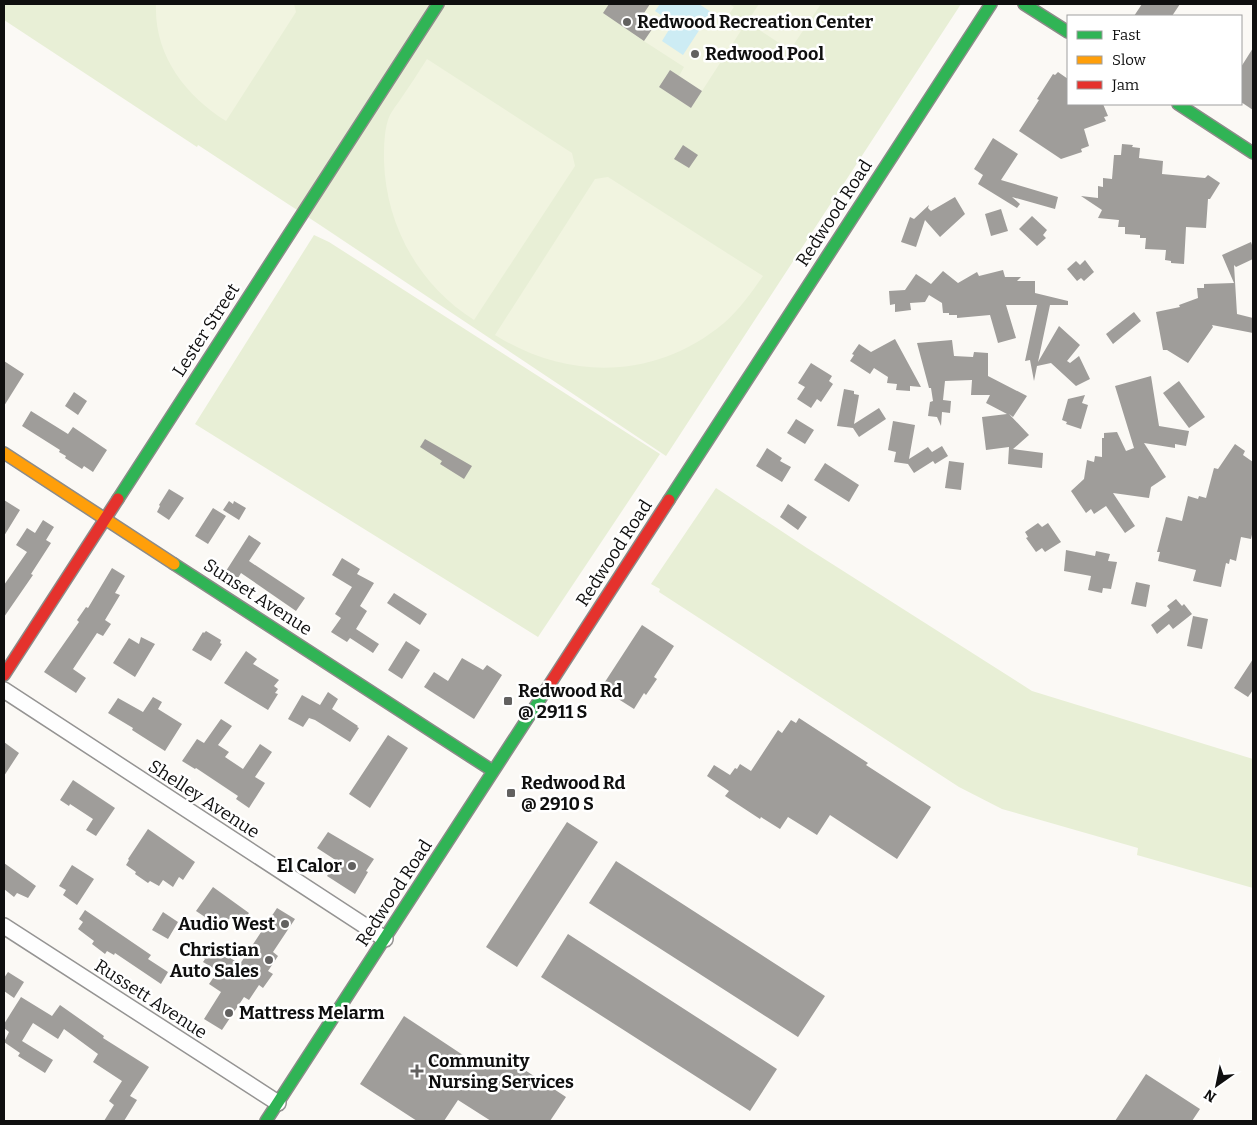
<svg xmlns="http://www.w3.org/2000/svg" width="1257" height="1125" font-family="Bitter,serif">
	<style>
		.green { fill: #e8efd6 }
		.pitch { fill: #f1f4e0 }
		.water { fill: #cdecf4 }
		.building { fill: #9f9d9a }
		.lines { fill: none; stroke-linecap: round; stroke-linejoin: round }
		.street-casing { stroke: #959493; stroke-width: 18 }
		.fast-casing { stroke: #8c8b89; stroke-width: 14 }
		.slow-casing { stroke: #8c8b89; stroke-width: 14 }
		.jam-casing { stroke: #8c8b89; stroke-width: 14 }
		.street { stroke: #fefefe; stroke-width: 15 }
		.fast { stroke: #30b455; stroke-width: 11 }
		.slow { stroke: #ff9f0a; stroke-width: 11 }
		.jam { stroke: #e5322d; stroke-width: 11 }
		.poi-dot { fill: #626160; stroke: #fff; stroke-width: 2 }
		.labels { text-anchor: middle; stroke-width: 5; stroke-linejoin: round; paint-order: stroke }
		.poi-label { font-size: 18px; font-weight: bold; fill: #0f0f0f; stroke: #fff; text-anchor: start }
		.street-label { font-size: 18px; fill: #0f0f0f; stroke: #fff }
	</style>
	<rect width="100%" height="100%" fill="#fbf9f5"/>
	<path class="green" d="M4 4H961L666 456 320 225 198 145 197 147 4 20Z
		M314 235 329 242 660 454 538 637 195 424Z
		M716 488 807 548 1032 691 1253 759V888L1137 855 1138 848 1002 809 959 787 659 592 660 589 651 584Z"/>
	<path class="pitch" d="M156 4H294L296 12 226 121C185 95 154 55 156 4Z
		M650 4H729L734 7 726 19 742 29 691 108 659 87 670 70 679 76 684 67 633 34 639 25 643 28 650 17 644 13Z
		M759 4H821L790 50 747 22Z
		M427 59 572 153 575 166 474 320C419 285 386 226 384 161 384 148 384 132 388 120 390 113 396 106 400 100 409 87 418 73 427 59Z
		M608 177 763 276C751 293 739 310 724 323 656 380 568 381 495 335L595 179Z"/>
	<path class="water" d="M660 4H699L711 12 683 55 662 41 675 20 663 12 661 15 655 11Z"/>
	<path class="building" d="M609 4H650L644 13 657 22 644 41 603 13Z
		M1142 4H1180L1172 16H1134Z
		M1253 48V110L1241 102V67Z
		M670 70 702 91 691 108 659 87Z
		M1058 72 1068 79V104H1103L1108 116 1104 117 1106 121 1084 129 1089 146 1081 149 1082 152 1061 159 1019 131 1039 100 1037 99 1053 74 1055 75Z
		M993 138 1018 154 1001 180 1058 197 1055 209 1012 197 1020 204 1017 208 978 184 983 175 974 169Z
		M1122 144 1133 145 1132 147 1140 148 1139 158 1163 161 1162 174 1205 178 1208 175 1220 183 1210 199H1208L1206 228 1186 227 1184 264 1171 263V261L1165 260 1166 250 1145 249 1146 238H1140V235L1125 234V227H1118L1119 220 1098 218 1102 210 1081 196 1098 198V186L1103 187V178L1112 179 1114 155H1121Z
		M683 145 698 155 689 168 674 159Z
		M955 197 965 214 940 237 925 220 916 247 901 242 910 217 914 219 929 205 928 208 931 211Z
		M1001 209 1008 231 991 236 985 214Z
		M1032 216 1047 230 1043 235 1046 238 1037 246 1019 229Z
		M1251 242 1253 248V259L1236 267 1234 265 1237 314 1253 318V333L1212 325 1213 327 1188 363 1167 350H1163L1156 312 1180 307 1179 305 1198 298 1197 288H1204V284L1234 283 1222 255Z
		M1085 260 1094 272 1084 281 1081 278 1077 281 1067 269 1076 261 1080 265Z
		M1003 270 1005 277H1021L1017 281H1035V293L1068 301V305H1050L1038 362 1059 326 1080 345 1067 361 1070 363 1079 356 1090 379 1076 386 1051 363 1037 366 1034 381 1030 360 1025 361 1037 305H1006L1016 338 998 343 990 315 957 318V315H949V313H943L942 303 929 295 925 302 910 303 911 310 895 312V304L890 305 889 291 905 290 916 274 931 284 943 271 958 283 977 272 979 276Z
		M1134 312 1141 321 1113 344 1106 334Z
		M895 339 921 387 910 386V391L896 390 897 384 887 383 888 377 874 368 870 374 850 361 854 355 852 354 859 344 871 352Z
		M952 340 954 356 973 357 974 352 988 353V376L1027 396 1013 417 1009 414 1029 435 1013 449 1043 453 1042 468 1008 464 1009 447 986 450 982 417 1007 414 986 403 990 395H971L972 380 945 381 943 400 951 401 950 413 942 412 941 426 937 417 928 416 930 402 933 401 931 388H929L917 343Z
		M4 361 24 374 4 406Z
		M811 363 832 376 829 381 833 384 821 402 817 399 811 408 797 399 805 387 798 383Z
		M1151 376 1159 426 1189 431 1186 446 1175 444V448L1144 443 1166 477 1151 487 1149 498 1113 493 1135 526 1125 533 1106 506 1094 514 1091 509 1086 513 1071 491 1084 479 1087 460 1094 462 1095 456 1102 457V438H1104V433L1117 432 1126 451 1134 448 1115 386Z
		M1179 381 1205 417 1189 428 1163 393Z
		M844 389 854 391V394L859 395 854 424 879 408 886 419 859 437 853 428 837 426Z
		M74 392 87 401 78 415 65 406Z
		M1085 395 1082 403 1088 405 1081 429 1066 424 1067 422 1062 420 1068 399Z
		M31 411 68 434 73 427 107 450 93 472 84 466 82 469 65 458 66 456 59 452 60 450 22 426Z
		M796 419 814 430 805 444 787 433Z
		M893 421 915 425 909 459 928 447 932 452 942 446 948 456 935 464 933 461 914 473 908 464 894 462 896 452 888 450Z
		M425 439 472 466 464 479 440 464 442 461 420 447Z
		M1235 444 1245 451 1243 455 1253 462V530L1251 539 1241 537 1236 561 1230 559 1229 564 1226 563 1221 587 1193 581 1196 570 1158 561 1160 552H1157L1166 517 1182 521 1188 496 1198 499 1199 496 1206 498 1214 468 1218 469Z
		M767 448 782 458 780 461 791 467 782 482 756 466Z
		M949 461 964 463 961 490 945 488Z
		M825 463 859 485 849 502 814 480Z
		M169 489 184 498 169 520 157 512 160 506 159 505Z
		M4 500 20 510 4 536Z
		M229 501 233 504 234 501 246 508 239 520 223 510Z
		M788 504 807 517 798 530 780 517Z
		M213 508 226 516 208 544 195 536Z
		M43 520 54 527 46 540 51 543 31 574 33 575 4 617V585L27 552 16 545 27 528 35 533Z
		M1038 523 1042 527 1048 523 1061 542 1045 552 1042 548 1036 552 1026 538 1028 537 1025 532Z
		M249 535 261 543 249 561 305 598 296 611 241 573 238 578 226 571Z
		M1066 550 1095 556 1096 551 1110 554 1108 561 1117 562 1111 589 1103 588 1102 593 1088 590 1091 576 1064 571Z
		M342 558 360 569 357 574 374 583 360 606 367 611 356 629 379 644 373 653 350 638 347 642 331 632 341 618 335 614 352 587 332 575Z
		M112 568 125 576 115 593 120 595 105 620 111 624 103 636 97 633 73 669 86 678 76 693 44 672 79 622 77 620 86 607 88 608Z
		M1136 582 1150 585 1146 607 1131 604Z
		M394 593 427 614 420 625 387 603Z
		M1176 599 1182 606 1184 604 1192 614 1173 629 1169 624 1157 634 1151 625 1170 610 1167 606Z
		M1193 616 1208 619 1202 649 1187 646Z
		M642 625 674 646 654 677 657 679 646 695 644 693 634 709 601 688Z
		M206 631 221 640 220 643 222 644 211 661 192 650 203 632 204 633Z
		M141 637 155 644 135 677 113 663 129 638 139 644Z
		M406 641 420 650 402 679 388 670Z
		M246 651 257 659 253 664 279 680 274 686 278 689 275 693 278 694 268 710 224 683Z
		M462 658 483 670 487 665 502 675 474 719 424 687 434 672 448 681Z
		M1253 659V690L1248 697 1234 688Z
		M328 692 338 699 332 709 358 726 357 727 359 728 350 742 315 720 309 718 303 727 288 719 302 695 320 705Z
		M153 697 162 702 158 709 182 724 165 751 132 730 133 728 108 713 118 698 143 712Z
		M799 718 868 763 866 765 931 807 897 859 830 815 817 835 788 817 780 829 761 817 760 819 725 796 729 791 707 776 714 765 730 775 735 768 737 769 740 764 751 771 778 730 782 733 791 720 796 723Z
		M221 719 232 726 218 745 229 752 225 757 243 769 260 744 272 752 255 777 265 783 249 808 236 799 238 796 196 768 195 769 182 761 197 739 204 743Z
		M388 735 408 748 370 808 349 794Z
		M4 742 19 753 4 776Z
		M73 780 115 808 96 836 86 830 93 819 70 804 69 806 60 800Z
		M567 822 598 842 517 967 486 947Z
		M148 829 195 862 183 880 179 877 173 887 163 880 159 886 150 881 148 883 135 874 136 872 126 865 129 860 128 859Z
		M328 832 374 859 366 871 368 872 355 894 327 876 337 861 317 848Z
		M616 861 825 996 798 1037 589 903Z
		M4 863 36 886 28 898 17 893 14 897 4 889Z
		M72 865 94 879 77 905 63 895 66 890 59 886Z
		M213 887 249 913 240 926 230 918 226 924 212 914 208 919 196 911Z
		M277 908 295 919 273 952 278 956 268 971 273 974 263 988 259 985 249 1000 244 997 222 1030 204 1019 221 992 209 984 218 971 203 962 205 959 200 956 208 944 240 964Z
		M85 910 151 955 148 959 168 972 161 984 115 953 114 955 107 951 105 954 92 944 94 941 78 929 83 922 79 919Z
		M163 912 178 922 168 939 152 930Z
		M568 934 777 1069 750 1111 541 977Z
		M8 972 24 982 14 998 4 991V978Z
		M21 997 52 1016 60 1005 104 1036 103 1038 149 1067 130 1096 137 1100 124 1121H104L114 1105 109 1101 122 1081 93 1062 98 1054 64 1029 58 1039 33 1023 22 1041 53 1060 45 1073 18 1056 20 1053 4 1042 9 1032 4 1028V1024Z
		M404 1016 478 1065 508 1059 566 1097 550 1121H491L458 1100 444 1121H417L360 1084Z
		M1146 1074 1200 1109 1192 1121H1115Z"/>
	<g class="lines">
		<g class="street-casing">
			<path id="street" d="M4 690 385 939
				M4 926 278 1103"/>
		</g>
		<g class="fast-casing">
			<path id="fast" d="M1024 4 1068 32
				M1178 104 1253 153
				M118 499 438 4
				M669 500 991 4
				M174 564 493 771
				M266 1121 546 690"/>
		</g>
		<g class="slow-casing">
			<path id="slow" d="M4 453 174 564"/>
		</g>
		<g class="jam-casing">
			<path id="jam" d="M4 675 118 499
				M546 690 669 500"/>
		</g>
		<use href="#street" class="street"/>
		<use href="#fast" class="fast"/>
		<use href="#slow" class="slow"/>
		<use href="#jam" class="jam"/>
	</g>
	<g class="poi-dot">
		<circle cx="627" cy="22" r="5"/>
		<circle cx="695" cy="54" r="5"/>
		<rect x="503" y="696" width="10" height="10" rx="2.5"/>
		<rect x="506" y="788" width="10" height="10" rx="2.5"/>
		<circle cx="352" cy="866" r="5"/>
		<circle cx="285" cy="924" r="5"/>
		<circle cx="269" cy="960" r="5"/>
		<circle cx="229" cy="1013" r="5"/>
		<path d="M414.5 1063.5h5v5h5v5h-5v5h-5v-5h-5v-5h5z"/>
	</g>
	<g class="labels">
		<g class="poi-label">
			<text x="637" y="28">Redwood Recreation Center</text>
			<text x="705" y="60">Redwood Pool</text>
			<text x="518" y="697">Redwood Rd<tspan x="518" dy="21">@ 2911 S</tspan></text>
			<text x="521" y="789">Redwood Rd<tspan x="521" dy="21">@ 2910 S</tspan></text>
			<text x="342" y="872" text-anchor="end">El Calor</text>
			<text x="275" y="930" text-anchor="end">Audio West</text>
			<text x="259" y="956" text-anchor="end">Christian<tspan x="259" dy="21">Auto Sales</tspan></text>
			<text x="239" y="1019">Mattress Melarm</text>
			<text x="428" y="1067">Community<tspan x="428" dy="21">Nursing Services</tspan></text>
		</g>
		<g class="street-label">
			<text transform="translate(834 213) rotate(-57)" y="6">Redwood Road</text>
			<text transform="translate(206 330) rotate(-57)" y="6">Lester Street</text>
			<text transform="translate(614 553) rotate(-57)" y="6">Redwood Road</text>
			<text transform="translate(258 597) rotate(33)" y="6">Sunset Avenue</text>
			<text transform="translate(204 799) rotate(33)" y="6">Shelley Avenue</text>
			<text transform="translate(394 893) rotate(-57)" y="6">Redwood Road</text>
			<text transform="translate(151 999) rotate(33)" y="6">Russett Avenue</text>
		</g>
	</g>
	<rect width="1257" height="1125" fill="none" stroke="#0f0f0f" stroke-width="10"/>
	<rect x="1067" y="15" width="175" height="90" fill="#ffffff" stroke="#9f9f9f"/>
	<rect x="1077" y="31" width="25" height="8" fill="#30b455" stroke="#9f9f9f"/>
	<text x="1112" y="40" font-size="15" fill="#0f0f0f">Fast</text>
	<rect x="1077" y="56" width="25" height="8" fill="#ff9f0a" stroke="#9f9f9f"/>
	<text x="1112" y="65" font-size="15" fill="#0f0f0f">Slow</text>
	<rect x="1077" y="81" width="25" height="8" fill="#e5322d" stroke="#9f9f9f"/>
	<text x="1112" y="90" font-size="15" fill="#0f0f0f">Jam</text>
	<g transform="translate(1217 1085) rotate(213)" stroke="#ffffff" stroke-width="4" paint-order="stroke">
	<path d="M0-4L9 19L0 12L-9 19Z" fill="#0f0f0f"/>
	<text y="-8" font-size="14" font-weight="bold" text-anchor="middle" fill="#0f0f0f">N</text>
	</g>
</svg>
